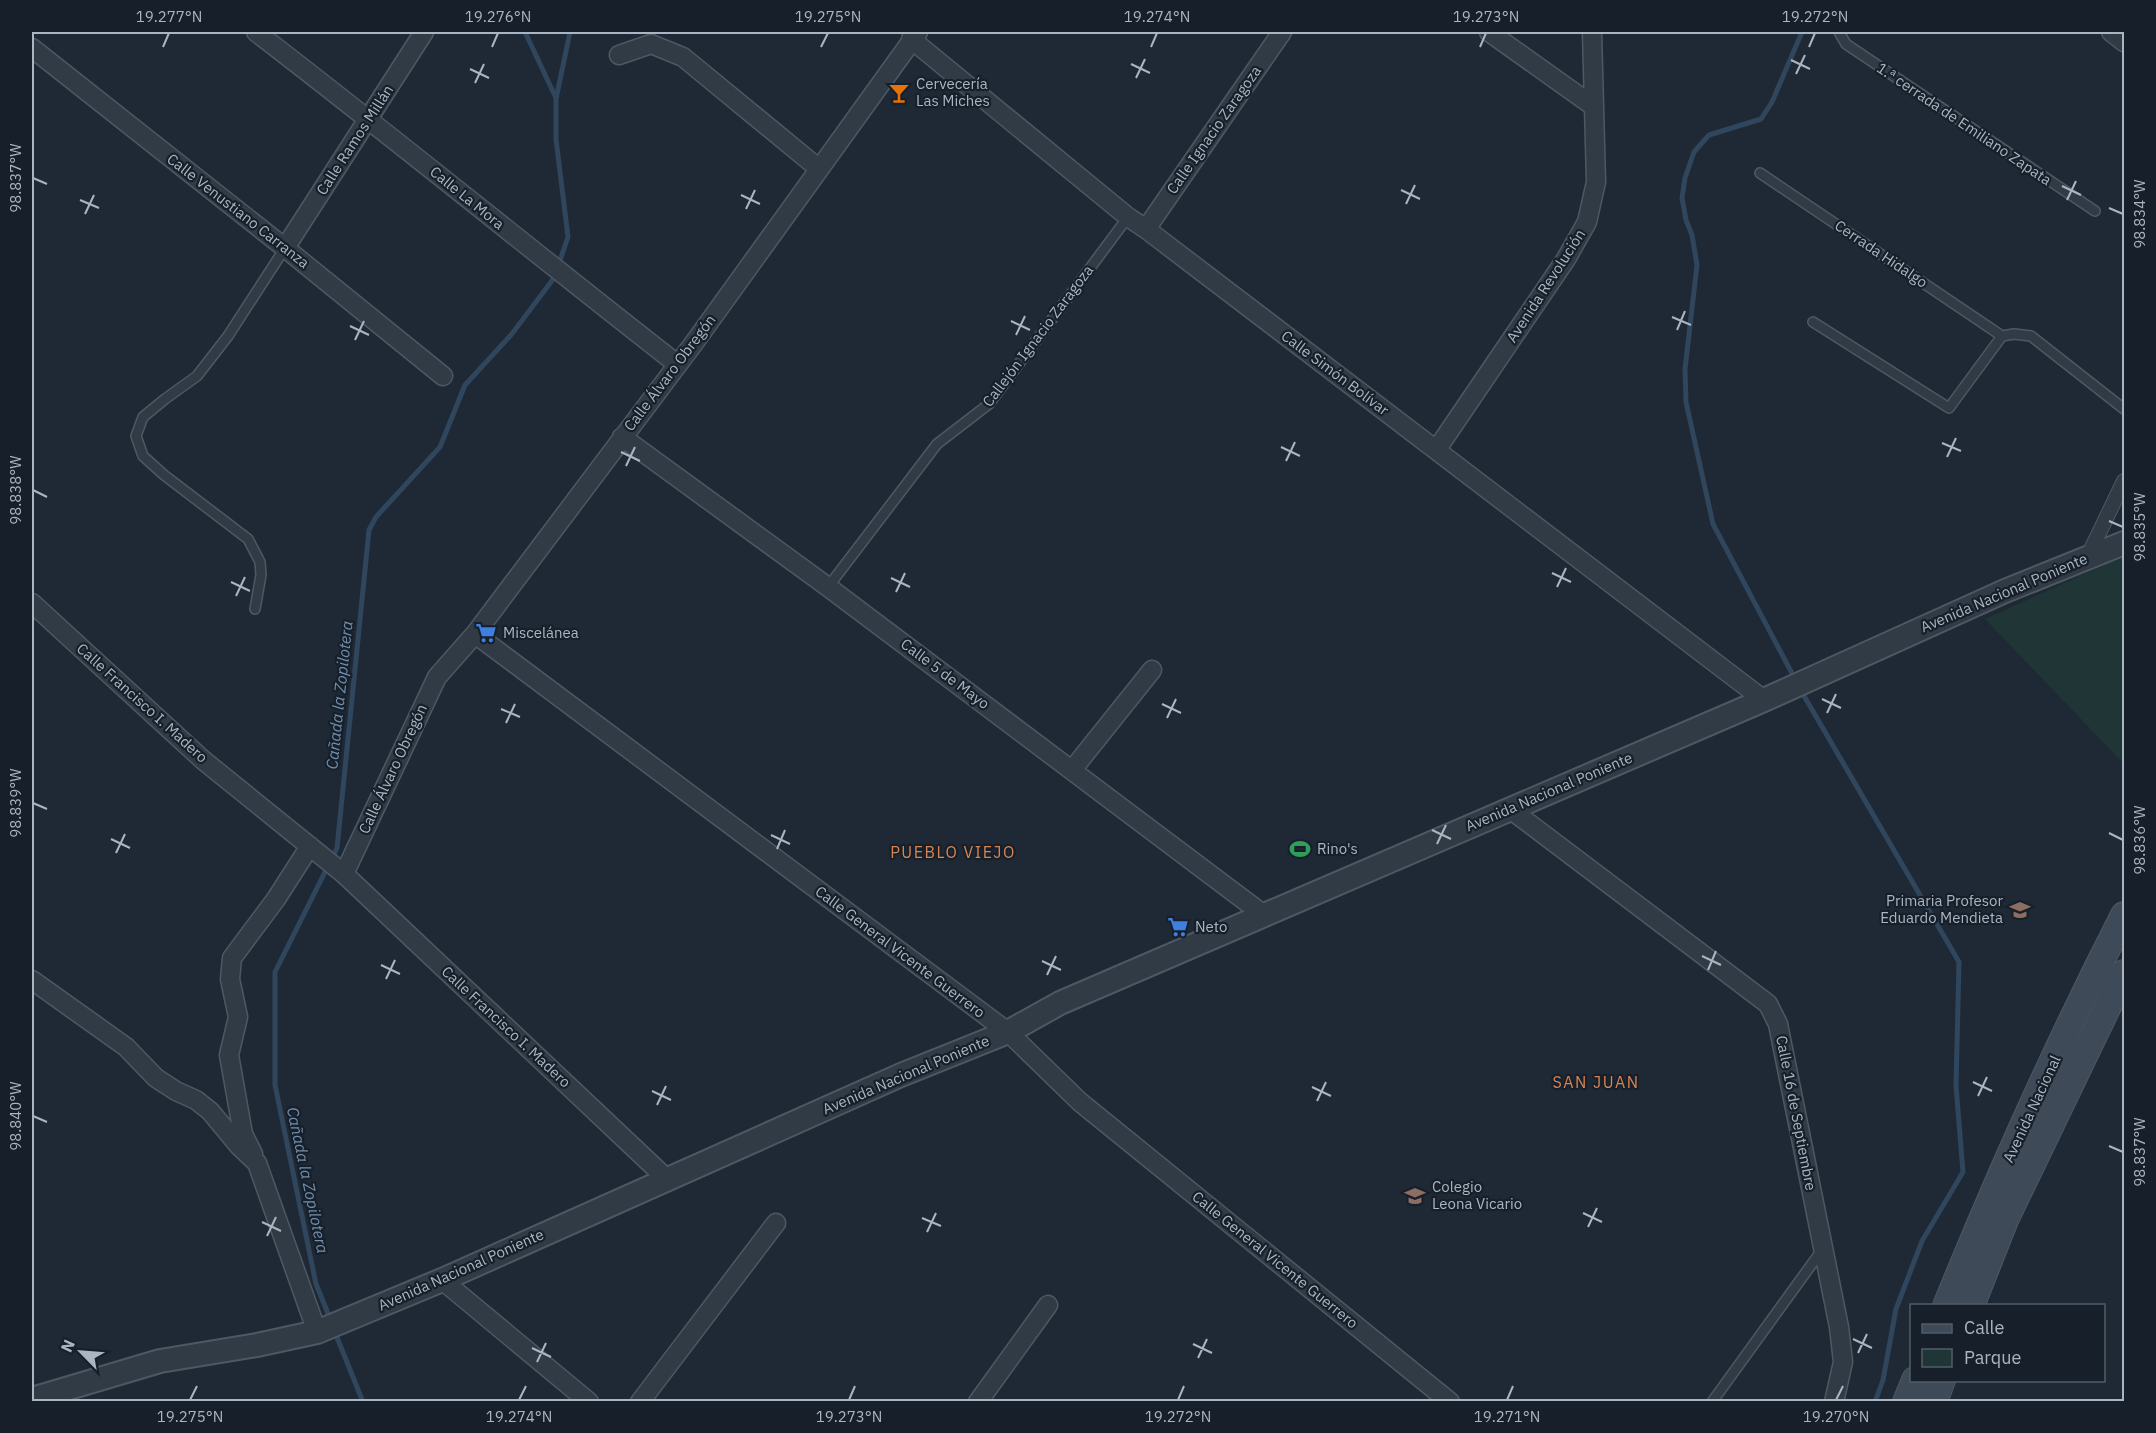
<svg xmlns="http://www.w3.org/2000/svg" width="2156" height="1433" font-family="'IBM Plex Sans',sans-serif">
	<style>
		.green { fill: #203536 }
		.lines { fill: none; stroke-linecap: round; stroke-linejoin: round }
		.stream { stroke: #30465d; stroke-width: 5 }
		.service-casing { stroke: #4e5864; stroke-width: 12 }
		.pedestrian-casing { stroke: #4e5864; stroke-width: 16 }
		.minor-casing { stroke: #4e5864; stroke-width: 21 }
		.tertiary-casing { stroke: #4e5864; stroke-width: 26 }
		.secondary-casing { stroke: #4e5864; stroke-width: 28 }
		.service { stroke: #313b46; stroke-width: 9 }
		.pedestrian { stroke: #313b46; stroke-width: 14 }
		.minor { stroke: #313b46; stroke-width: 18 }
		.tertiary { stroke: #313b46; stroke-width: 22 }
		.secondary { stroke: #3f4a59; stroke-width: 26 }
		.ticks { fill: none; stroke: #aab5c3; stroke-width: 2 }
		.labels { text-anchor: middle; stroke-width: 4.5; stroke-linejoin: round; paint-order: stroke }
		.poi-label { font-size: 15px; fill: #aab5c3; stroke: #17202a; text-anchor: start }
		.street-label { font-size: 15px; fill: #aab5c3; stroke: #17202a }
		.water-label { font-size: 16px; font-style: italic; fill: #718ead; stroke: #17202a }
		.neighbourhood-label { font-size: 16px; letter-spacing: 1.5px; fill: #d68453; stroke: #17202a }
		.neatline { fill: none; stroke: #aab5c3; stroke-width: 2 }
		.ticks-label { font-size: 15px; text-anchor: middle; fill: #aab5c3 }
	</style>
	<rect width="100%" height="100%" fill="#1e2935"/>
	<path class="green" d="M2124 556V764L1985 619Z"/>
	<g class="lines">
		<path class="stream" d="M525 32 556 98
			M1796 681 1713 524 1686 402 1685 369 1697 265 1692 235 1686 220 1682 198 1685 178 1694 152 1709 135 1761 119 1772 102 1802 32
			M1800 689 1959 962 1956 1086 1963 1172 1922 1241 1896 1309 1883 1380 1875 1402
			M331 1321 316 1284 275 1085V972L337 848 369 530 376 517 440 447 465 385 511 335 554 278 568 237 556 139V99L570 32
			M334 1330 363 1402"/>
		<g class="service-casing">
			<path id="service" d="M1839 32 1846 44 2095 211
				M1760 173 2002 336 2014 334 2031 336 2124 409
				M1813 322 1949 408 2002 336
				M828 587 937 444 989 404 1128 217
				M255 609 261 575 260 562 248 539 164 475 143 456 136 436 143 417 165 399 197 376 228 336 285 248
				M1712 1402 1822 1250"/>
		</g>
		<g class="pedestrian-casing">
			<path id="pedestrian" d="M2088 556 2124 481"/>
		</g>
		<g class="minor-casing">
			<path id="minor" d="M256 32C398 141 536 254 677 364
				M1489 32 1593 106
				M2111 32 2124 42
				M911 39 1128 217 1146 229 1764 700
				M32 48 285 248 443 376
				M619 55 651 44 683 57 818 168
				M1146 229 1282 32
				M285 248 424 32
				M622 437 828 587 1264 915
				M1437 449 1566 259 1587 222 1596 182 1592 32
				M32 603 203 760 344 874 668 1180
				M475 634 1008 1032 1080 1102 1450 1402
				M1072 770 1152 670
				M1510 809 1768 1004 1778 1024 1839 1327 1843 1362 1834 1402
				M344 874 437 677 475 634 694 343 918 32
				M32 980 126 1047 156 1078 176 1091 196 1100 210 1111 239 1146 257 1163 317 1332
				M253 1154 243 1134 229 1055 238 1017 230 979 232 958 276 899 310 846
				M442 1280 589 1402
				M640 1402 776 1223
				M978 1402 1048 1305"/>
		</g>
		<g class="tertiary-casing">
			<path id="tertiary" d="M32 1399 160 1361 257 1345 317 1332 442 1280 901 1075 1008 1032 1060 1003 1764 700 2005 591 2124 543"/>
		</g>
		<g class="secondary-casing">
			<path id="secondary" d="M1946 1306C2000 1173 2059 1042 2124 915
				M1971 1306 2005 1220 2124 973
				M1906 1402 1915 1380
				M1934 1402 1942 1380"/>
		</g>
		<use href="#service" class="service"/>
		<use href="#pedestrian" class="pedestrian"/>
		<use href="#minor" class="minor"/>
		<use href="#tertiary" class="tertiary"/>
		<use href="#secondary" class="secondary"/>
	</g>
	<path class="ticks" d="M163 47 169 33M492 47 498 33M821 47 828 33M1151 47 1157 33M1480 47 1486 33M1809 47 1815 33M1791 60 1810 69M1131 64 1150 73M470 69 489 78M1796 74 1805 55M1136 78 1145 59M475 83 484 64M33 178 47 184M2062 186 2081 195M1401 190 1420 199M741 195 760 204M80 200 99 208M2067 200 2076 181M1406 204 1415 185M2109 208 2123 214M746 209 755 190M85 214 94 195M1672 317 1691 325M1011 321 1030 330M350 326 369 335M1677 330 1685 311M1016 335 1025 316M355 340 364 321M1942 443 1961 451M1281 447 1300 456M621 452 640 461M1947 457 1956 438M1286 461 1295 442M626 466 635 447M33 490 47 497M2109 521 2123 527M1552 573 1571 582M891 578 910 587M231 582 250 591M1557 587 1566 568M896 592 905 573M236 596 245 577M1822 699 1841 708M1162 704 1181 713M501 709 520 717M1827 713 1836 694M1167 718 1176 699M506 723 515 704M33 803 47 809M1432 830 1451 839M2109 833 2123 840M771 835 790 844M111 839 130 848M1437 844 1446 825M777 849 785 830M116 853 125 834M1702 956 1721 965M1042 961 1061 970M381 965 400 974M1708 970 1716 951M1047 975 1056 956M386 979 395 960M1973 1082 1992 1091M1312 1087 1331 1096M652 1091 671 1100M1978 1096 1987 1077M1317 1101 1326 1082M657 1105 666 1086M33 1116 47 1122M2109 1146 2123 1152M1583 1213 1602 1222M922 1218 941 1226M262 1222 281 1231M1588 1227 1597 1208M927 1232 936 1213M267 1236 276 1217M1853 1339 1872 1348M1193 1344 1212 1353M532 1348 551 1357M1858 1353 1867 1334M1198 1358 1207 1339M537 1362 546 1343M190 1400 197 1386M519 1400 526 1386M849 1400 855 1386M1178 1400 1184 1386M1507 1400 1513 1386M1836 1400 1843 1386"/>
	<defs>
		<g id="bar-bare" transform="scale(1.62)"><path d="M-6-5H6L.8 .8V4.5H3.5V6h-7V4.5H-.8V.8Z" fill="#e8710a" stroke="#17202a" stroke-width="2.5" paint-order="stroke"/></g>
		<g id="supermarket-bare" transform="scale(1.62)"><path d="M-6-5.5h2.5l.6 2H6L4.5 2H-2.5L-4.4-4H-6ZM-1.5 3.2a1.3 1.3 0 1 0 .1 0ZM3 3.2a1.3 1.3 0 1 0 .1 0Z" fill="#3f7fe0" stroke="#17202a" stroke-width="2.5" paint-order="stroke"/></g>
		<g id="stadium-bare" transform="scale(1.62)"><path d="M0-5a6.5 5 0 1 0 0 10a6.5 5 0 1 0 0-10ZM-3.5-1.8h7v3.6h-7Z" fill="#2e9e5b" stroke="#17202a" stroke-width="2.5" paint-order="stroke"/></g>
		<g id="school-bare" transform="scale(1.62)"><path d="M0-5L7-2L0 1L-7-2ZM-4 1L0 2.5L4 1V4Q0 6-4 4Z" fill="#8d6e63" stroke="#17202a" stroke-width="2.5" paint-order="stroke"/></g>
	</defs>
	<g fill-rule="evenodd">
		<use href="#bar-bare" x="899" y="93"/>
		<use href="#supermarket-bare" x="486" y="633"/>
		<use href="#stadium-bare" x="1300" y="849"/>
		<use href="#school-bare" x="2020" y="910"/>
		<use href="#supermarket-bare" x="1178" y="927"/>
		<use href="#school-bare" x="1415" y="1196"/>
	</g>
	<g class="labels">
		<g class="poi-label">
			<text x="916" y="89">Cervecería<tspan x="916" dy="17">Las Miches</tspan></text>
			<text x="503" y="638">Miscelánea</text>
			<text x="1317" y="854">Rino's</text>
			<text x="2003" y="906" text-anchor="end">Primaria Profesor<tspan x="2003" dy="17">Eduardo Mendieta</tspan></text>
			<text x="1195" y="932">Neto</text>
			<text x="1432" y="1192">Colegio<tspan x="1432" dy="17">Leona Vicario</tspan></text>
		</g>
		<g class="street-label">
			<text transform="translate(1964 124) rotate(34)" y="5">1.ª cerrada de Emiliano Zapata</text>
			<text transform="translate(1214 130) rotate(-55)" y="5">Calle Ignacio Zaragoza</text>
			<text transform="translate(355 140) rotate(-57)" y="5">Calle Ramos Millán</text>
			<text transform="translate(467 198) rotate(39)" y="5">Calle La Mora</text>
			<text transform="translate(238 211) rotate(38)" y="5">Calle Venustiano Carranza</text>
			<text transform="translate(1881 254) rotate(34)" y="5">Cerrada Hidalgo</text>
			<text transform="translate(1546 286) rotate(-57)" y="5">Avenida Revolución</text>
			<text transform="translate(1038 336) rotate(-53)" y="5">Callejón Ignacio Zaragoza</text>
			<text transform="translate(670 373) rotate(-53)" y="5">Calle Álvaro Obregón</text>
			<text transform="translate(1335 373) rotate(37)" y="5">Calle Simón Bolívar</text>
			<text transform="translate(2004 593) rotate(-23)" y="5">Avenida Nacional Poniente</text>
			<text transform="translate(945 674) rotate(37)" y="5">Calle 5 de Mayo</text>
			<text transform="translate(142 703) rotate(42)" y="5">Calle Francisco I. Madero</text>
			<text transform="translate(393 769) rotate(-65)" y="5">Calle Álvaro Obregón</text>
			<text transform="translate(1549 792) rotate(-23)" y="5">Avenida Nacional Poniente</text>
			<text transform="translate(900 952) rotate(37)" y="5">Calle General Vicente Guerrero</text>
			<text transform="translate(506 1027) rotate(43)" y="5">Calle Francisco I. Madero</text>
			<text transform="translate(906 1075) rotate(-23)" y="5">Avenida Nacional Poniente</text>
			<text transform="translate(2032 1109) rotate(-65)" y="5">Avenida Nacional</text>
			<text transform="translate(1796 1113) rotate(79)" y="5">Calle 16 de Septiembre</text>
			<text transform="translate(1275 1260) rotate(39)" y="5">Calle General Vicente Guerrero</text>
			<text transform="translate(461 1270) rotate(-24)" y="5">Avenida Nacional Poniente</text>
		</g>
		<g class="water-label">
			<text transform="translate(339 695) rotate(-84)" y="6">Cañada la Zopilotera</text>
			<text transform="translate(308 1180) rotate(78)" y="6">Cañada la Zopilotera</text>
		</g>
		<g class="neighbourhood-label">
			<text x="953" y="858">PUEBLO VIEJO</text>
			<text x="1596" y="1088">SAN JUAN</text>
		</g>
	</g>
	<rect width="2156" height="1433" fill="none" stroke="#17202a" stroke-width="66"/>
	<rect x="1910" y="1304" width="195" height="78" fill="#17202a" stroke="#525c67" stroke-width="1.5"/>
	<rect x="1922" y="1324" width="30" height="9" fill="#3f4a59" stroke="#525c67" stroke-width="1.5"/>
	<text x="1964" y="1334" font-size="18" fill="#aab5c3">Calle</text>
	<rect x="1922" y="1349" width="30" height="18" fill="#203536" stroke="#525c67" stroke-width="1.5"/>
	<text x="1964" y="1364" font-size="18" fill="#aab5c3">Parque</text>
	<g transform="translate(81 1352) rotate(295)" stroke="#17202a" stroke-width="4.5" paint-order="stroke">
	<path d="M0-4.5L10 22L0 15L-10 22Z" fill="#aab5c3"/>
	<text y="-9" font-size="16" font-weight="bold" text-anchor="middle" fill="#aab5c3">N</text>
	</g>
	<rect x="33" y="33" width="2090" height="1367" class="neatline"/>
	<g class="ticks-label">
		<text x="169" y="22">19.277°N</text>
		<text x="498" y="22">19.276°N</text>
		<text x="828" y="22">19.275°N</text>
		<text x="1157" y="22">19.274°N</text>
		<text x="1486" y="22">19.273°N</text>
		<text x="1815" y="22">19.272°N</text>
		<text transform="translate(16 178) rotate(-90)" y="5">98.837°W</text>
		<text transform="translate(2140 214) rotate(-90)" y="5">98.834°W</text>
		<text transform="translate(16 490) rotate(-90)" y="5">98.838°W</text>
		<text transform="translate(2140 527) rotate(-90)" y="5">98.835°W</text>
		<text transform="translate(16 803) rotate(-90)" y="5">98.839°W</text>
		<text transform="translate(2140 840) rotate(-90)" y="5">98.836°W</text>
		<text transform="translate(16 1116) rotate(-90)" y="5">98.840°W</text>
		<text transform="translate(2140 1152) rotate(-90)" y="5">98.837°W</text>
		<text x="190" y="1422">19.275°N</text>
		<text x="519" y="1422">19.274°N</text>
		<text x="849" y="1422">19.273°N</text>
		<text x="1178" y="1422">19.272°N</text>
		<text x="1507" y="1422">19.271°N</text>
		<text x="1836" y="1422">19.270°N</text>
	</g>
</svg>
